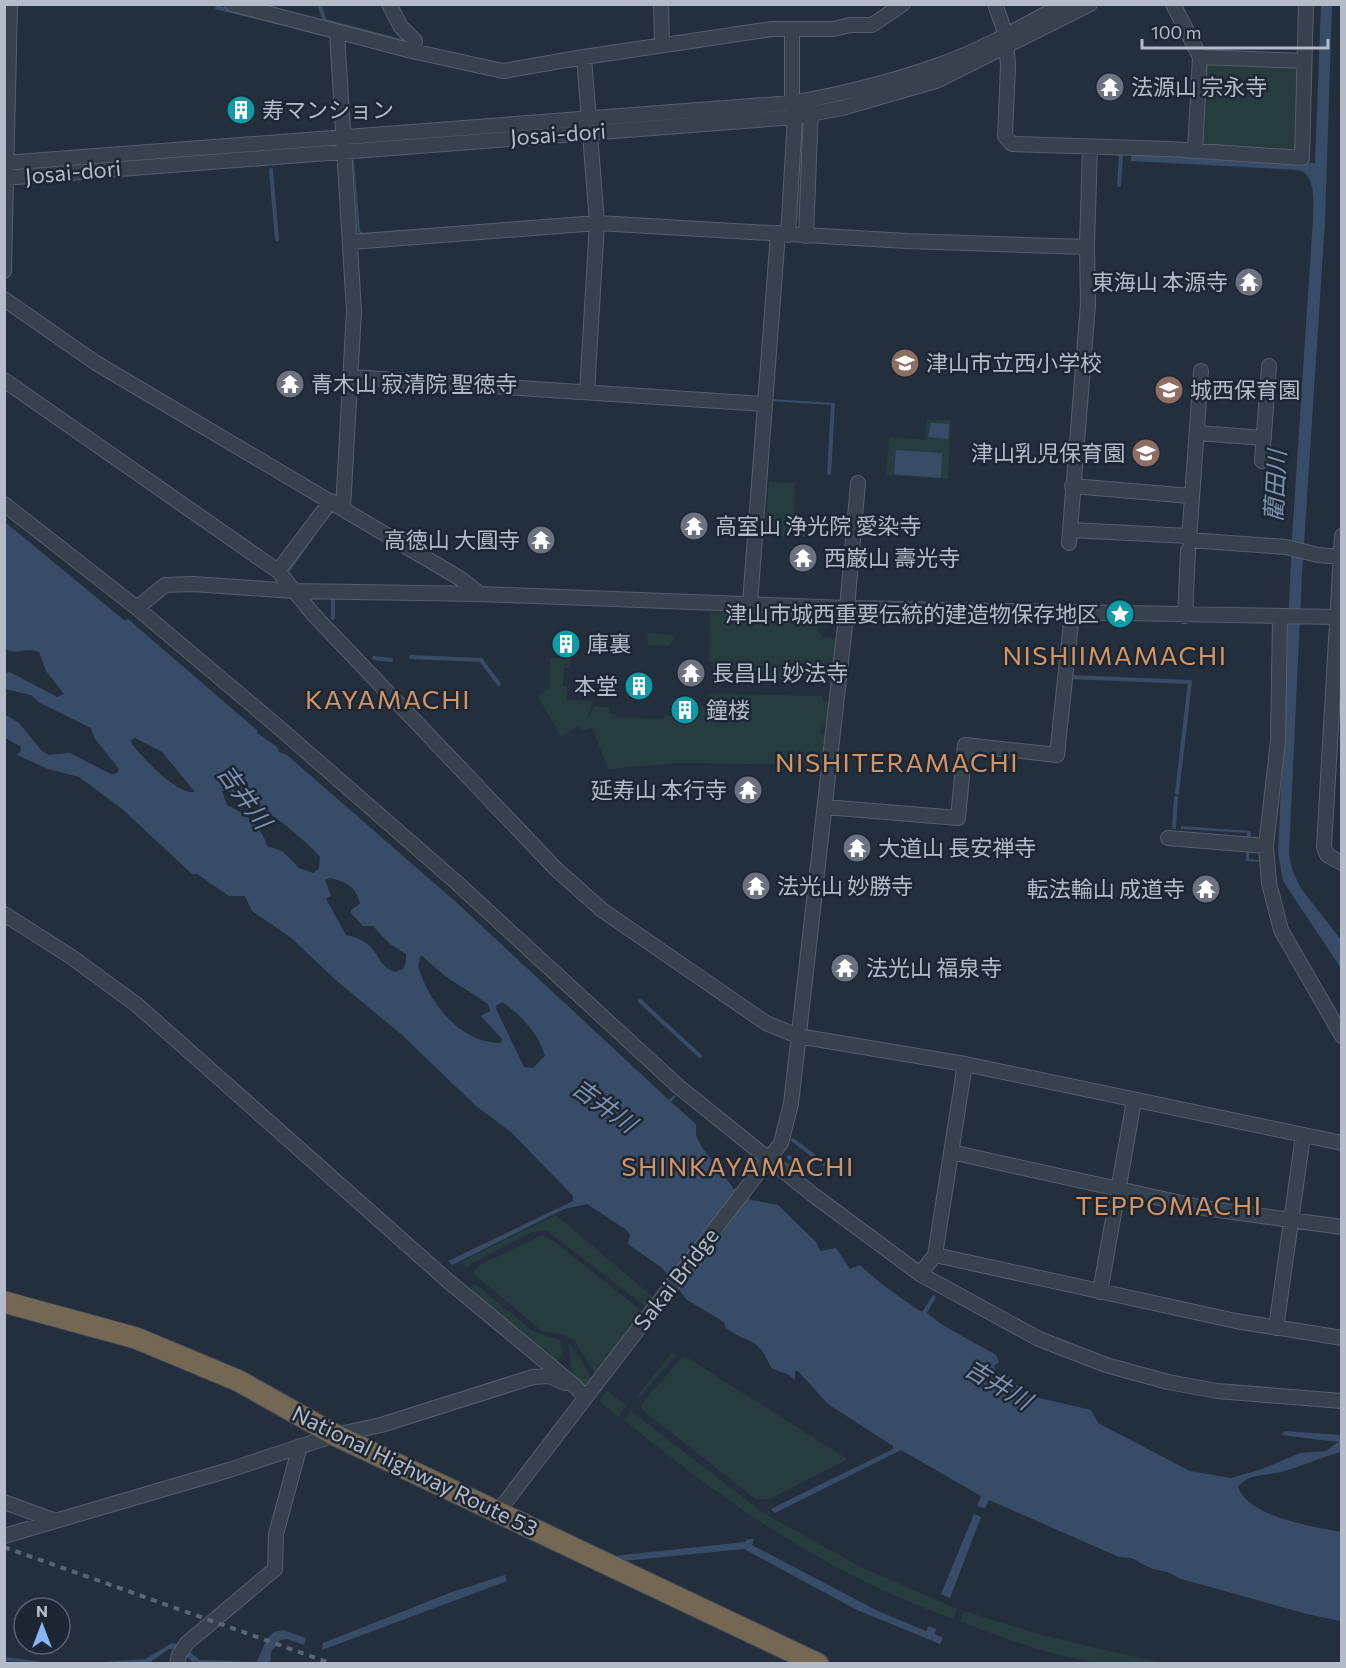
<svg xmlns="http://www.w3.org/2000/svg" width="1346" height="1668" font-family="Commissioner,'Noto Sans JP',sans-serif">
	<style>
		.green { fill: #263c3f }
		.water { fill: #394c67; fill-rule: evenodd }
		.lines { fill: none; stroke-linecap: round; stroke-linejoin: round }
		.stream { stroke: #394c67; stroke-width: 4 }
		.minor-casing { stroke: #565f6c; stroke-width: 16 }
		.highway-casing { stroke: #434c59; stroke-width: 23 }
		.minor { stroke: #38414e; stroke-width: 14 }
		.highway { stroke: #746855; stroke-width: 21 }
		.rail { stroke: #5a6575; stroke-width: 4; stroke-dasharray: 6 6; stroke-linecap: butt }
		.labels { text-anchor: middle; stroke-width: 5; stroke-linejoin: round; paint-order: stroke }
		.poi-label { font-size: 22px; fill: #b4bcc9; stroke: #1d2633; text-anchor: start }
		.street-label { font-size: 22px; fill: #b4bcc9; stroke: #1d2633 }
		.water-label { font-size: 24px; font-style: italic; fill: #7c92b1; stroke: #1d2633 }
		.quarter-label { font-size: 26px; letter-spacing: 1.5px; fill: #d59563; stroke: #1d2633 }
	</style>
	<rect width="100%" height="100%" fill="#242f3e"/>
	<path class="green" d="M1210 62 1296 66 1300 69 1297 147 1291 153 1207 149 1203 142 1206 66Z
		M803 150 801 218 796 219 798 156Z
		M927 419 951 420 948 479 886 475 889 437 925 440Z
		M769 482 795 483 794 519 809 520 808 537 764 536Z
		M710 612 818 613V631L823 637 837 638 832 673H825V679H713V663H709Z
		M648 633 671 635 674 637 669 646 649 645 647 641Z
		M550 658H571L570 668H564L563 686 567 687V700L593 701 587 717 588 718 594 707H609V714H616V718L663 719 666 715 694 717 695 706H709L708 694 822 696 823 701 829 702 826 725 821 724 820 732 825 734 822 765 677 763 608 769 592 727 583 730 577 726 561 737 538 696 550 688Z
		M556 1215 653 1297 646 1307 547 1231 532 1232 472 1263 467 1269 462 1261Z
		M542 1235 555 1242 642 1311 595 1373 574 1340 563 1335 542 1331 474 1274V1271L480 1265Z
		M474 1283 534 1332 560 1340 563 1354 554 1364 467 1291Z
		M568 1344 572 1346 591 1377 583 1388 573 1378Z
		M672 1353 676 1355 639 1398 636 1397Z
		M686 1357 846 1458V1460L770 1499 757 1500 641 1409V1405L681 1358Z
		M607 1391 626 1405 619 1417 599 1401Z
		M631 1411 762 1512 859 1566 957 1609 953 1619C826 1573 728 1505 624 1420Z
		M964 1611 1045 1636 1162 1663C1143 1664 1121 1666 1102 1663 1054 1657 1005 1639 960 1621Z"/>
	<path class="water" d="M216 5 325 32 337 27 327 37 215 9Z
		M1321 5H1332L1325 222 1302 574 1289 854 1292 869 1300 887 1341 940V968L1283 881 1278 853 1292 538 1313 219C1313 204 1317 176 1299 170L1131 161V154L1315 163Z
		M346 70 360 231 363 233 591 216 590 218 363 236 358 232Z
		M771 399 835 403 831 475 827 474 831 405 770 401Z
		M931 423 949 424 948 439 928 437Z
		M896 450 942 453 941 478 894 474Z
		M5 522 125 621 128 619 258 731 257 733 277 747 279 752 287 755 457 903 669 1100 674 1095 676 1096 671 1102 696 1124V1135L701 1146 734 1189 751 1200 778 1205 816 1242 820 1251 836 1248 850 1269 860 1265C879 1283 900 1298 922 1312L933 1295 936 1297 927 1313 941 1324 996 1355 999 1362 994 1366 997 1375 1006 1373 1019 1388 1031 1396 1091 1410 1098 1423 1190 1471 1231 1478 1262 1469 1300 1453 1326 1451 1338 1442 1281 1435 1285 1431 1341 1435V1452C1320 1457 1299 1468 1277 1473 1262 1476 1248 1474 1238 1487 1248 1517 1314 1527 1341 1532V1621L1307 1614 1178 1578C1167 1569 1157 1572 1146 1566 1133 1559 1136 1558 1119 1557L989 1500 985 1508 977 1506 981 1496 901 1450 775 1513 771 1509 893 1449V1446L828 1404 798 1371H795V1380L789 1375 771 1368C757 1334 750 1346 726 1328L724 1322 687 1300 662 1268 628 1244 630 1234 625 1229 587 1204 564 1209 452 1265 448 1261 573 1201V1196L511 1132 476 1106 402 1035 337 981 290 937 252 911 245 896H229L197 874H192L121 808 79 777 48 769 17 755 21 750 20 746 5 738 6 715 19 723 42 751 49 755 70 753 111 774 117 773 119 769 95 739 91 728 40 703 31 695 5 689V673L10 672 57 697 64 694 46 671 39 652C27 647 16 655 5 649ZM135 738 162 752 195 792C177 795 143 758 132 744L131 740ZM222 791C247 791 304 838 320 857L319 869 313 873 299 868 282 851 267 846C261 825 246 814 227 805ZM329 878C345 881 357 887 360 904L351 910V913L363 926H373L390 944 406 954V962L403 969 395 972C373 965 382 942 346 935L326 899 331 896 325 880ZM421 955 445 976 488 1004 490 1011 481 1016 502 1039 501 1043C460 1043 429 1003 418 966ZM502 1002C520 1014 539 1034 545 1056L533 1068 524 1067 497 1011 496 1006Z
		M1181 826 1251 831 1249 859 1260 860 1261 862 1246 861 1247 833 1181 829Z
		M974 1514 981 1517 950 1598 941 1594Z
		M747 1539H754L752 1545 878 1611 926 1631 929 1626 936 1629 935 1634 943 1638 940 1644 857 1610 744 1549 623 1561 613 1556 745 1542Z
		M505 1575 507 1581 322 1650 323 1643 452 1592Z
		M283 1630 306 1638 304 1645 287 1639 280 1640 271 1652 270 1663H194L178 1649H169L149 1663 80 1664 145 1659 172 1643 181 1645 200 1660 256 1662C265 1650 264 1631 283 1630Z
		M5 1657 49 1663 5 1661Z"/>
	<g class="lines">
		<path class="stream" d="M319 4 325 21 409 43
			M271 170 277 239
			M1119 185 1121 154
			M289 569 313 535
			M333 598V618
			M411 657 481 660 499 684
			M374 658 391 660
			M1070 677 1190 682 1177 793
			M1174 827 1176 798
			M640 1001 700 1056
			M793 1140 828 1167
			M788 1169 793 1161 789 1157"/>
		<g class="minor-casing">
			<path id="minor" d="M232 4 412 51 503 71 584 57 772 29H834L850 25H872L903 4
				M389 4 401 27 415 41 412 51
				M661 4 662 45
				M995 4 1006 35 1008 66 1005 136 1012 144 1169 149 1302 158 1306 4
				M1173 4 1200 57 1195 151
				M337 33 354 311 343 509
				M584 57 597 223 587 392
				M1200 57 1304 61
				M4 163 792 103C842 94 891 82 939 65 982 50 1023 26 1064 4
				M4 178 795 117 842 108 936 81 1090 4
				M788 235 795 117 792 103V31
				M806 236 811 108
				M351 242 597 223 907 241 1087 247
				M4 271 10 4
				M4 299 96 363 461 579 480 594
				M1201 371 1189 540 1286 547 1318 555 1340 557
				M352 377 765 404
				M4 380 278 571 313 614 556 869 602 910 766 1023 798 1036 965 1064 1342 1143
				M1198 433 1264 438
				M1262 461 1269 366
				M1072 486 1191 496
				M4 504 137 608 276 725 456 882 679 1087 812 1194 920 1274 1039 1339 1106 1365 1168 1382 1217 1391 1342 1401
				M1070 530 1189 536
				M1342 536 1324 847 1327 855 1342 863
				M1069 543 1088 304 1087 245 1090 147
				M278 571 331 501
				M750 603 778 233
				M137 608 165 585 193 584 294 591 480 594 847 608 1335 617
				M1185 616 1188 551
				M1280 618 1278 741 1266 846 1269 883 1281 930 1342 1036
				M825 807 958 818 965 745 1057 755 1072 613
				M1168 838 1266 846
				M4 914 70 956 137 1005 447 1280 576 1387 584 1397
				M951 1152 1204 1208 1342 1227
				M935 1255 1236 1321 1342 1338
				M920 1274 935 1255 965 1064
				M1100 1292 1134 1101
				M1276 1328 1303 1136
				M4 1502 53 1520
				M497 1513 781 1143 791 1104 847 608 858 483
				M4 1536 229 1470 335 1435 381 1425 533 1377 549 1376 565 1383
				M177 1664 179 1655 187 1643 275 1569 276 1534 300 1446"/>
		</g>
		<g class="highway-casing">
			<path id="highway" d="M4 1302 136 1338 239 1381 335 1435 818 1664"/>
		</g>
		<use href="#minor" class="minor"/>
		<use href="#highway" class="highway"/>
		<path class="rail" d="M4 1547 333 1664"/>
	</g>
	<defs>
		<g id="temple-disc" transform="scale(1.5)"><circle r="9.5" fill="#6b7280" stroke="#1d2633"/><path d="M0-6L5-2H3V0L6.5 2.5H4V6H1.5V3h-3V6H-4V2.5H-6.5L-3 0V-2H-5Z" fill="#fff"/></g>
		<g id="building-disc" transform="scale(1.5)"><circle r="9.5" fill="#0f9aa8" stroke="#1d2633"/><path d="M-4-6H4V6H1V3H-1V6H-4ZM-2.5-4.3h1.7v1.8h-1.7ZM.8-4.3h1.7v1.8H.8ZM-2.5-1h1.7V.8h-1.7ZM.8-1h1.7V.8H.8Z" fill="#fff"/></g>
		<g id="school-disc" transform="scale(1.5)"><circle r="9.5" fill="#8d6e63" stroke="#1d2633"/><path d="M0-5L7-2L0 1L-7-2ZM-4 1L0 2.5L4 1V4Q0 6-4 4Z" fill="#fff"/></g>
		<g id="sight-disc" transform="scale(1.5)"><circle r="9.5" fill="#0f9aa8" stroke="#1d2633"/><path d="M0-6L1.8-2.2L6-1.7L2.9 1.2L3.7 5.4L0 3.3L-3.7 5.4L-2.9 1.2L-6-1.7L-1.8-2.2Z" fill="#fff"/></g>
	</defs>
	<g fill-rule="evenodd">
		<use href="#temple-disc" x="1110" y="87"/>
		<use href="#building-disc" x="241" y="110"/>
		<use href="#temple-disc" x="1249" y="282"/>
		<use href="#school-disc" x="905" y="363"/>
		<use href="#temple-disc" x="290" y="384"/>
		<use href="#school-disc" x="1169" y="390"/>
		<use href="#school-disc" x="1146" y="453"/>
		<use href="#temple-disc" x="694" y="526"/>
		<use href="#temple-disc" x="541" y="540"/>
		<use href="#temple-disc" x="803" y="558"/>
		<use href="#sight-disc" x="1120" y="614"/>
		<use href="#building-disc" x="566" y="644"/>
		<use href="#temple-disc" x="691" y="673"/>
		<use href="#building-disc" x="639" y="686"/>
		<use href="#building-disc" x="685" y="710"/>
		<use href="#temple-disc" x="748" y="790"/>
		<use href="#temple-disc" x="857" y="848"/>
		<use href="#temple-disc" x="756" y="886"/>
		<use href="#temple-disc" x="1206" y="889"/>
		<use href="#temple-disc" x="845" y="968"/>
	</g>
	<g class="labels">
		<g class="poi-label">
			<text x="1131" y="95">法源山 宗永寺</text>
			<text x="262" y="118">寿マンション</text>
			<text x="1228" y="290" text-anchor="end">東海山 本源寺</text>
			<text x="926" y="371">津山市立西小学校</text>
			<text x="311" y="392">青木山 寂清院 聖徳寺</text>
			<text x="1190" y="398">城西保育園</text>
			<text x="1125" y="461" text-anchor="end">津山乳児保育園</text>
			<text x="715" y="534">高室山 浄光院 愛染寺</text>
			<text x="520" y="548" text-anchor="end">高徳山 大圓寺</text>
			<text x="824" y="566">西巌山 壽光寺</text>
			<text x="1099" y="622" text-anchor="end">津山市城西重要伝統的建造物保存地区</text>
			<text x="587" y="652">庫裏</text>
			<text x="712" y="681">長昌山 妙法寺</text>
			<text x="618" y="694" text-anchor="end">本堂</text>
			<text x="706" y="718">鐘楼</text>
			<text x="727" y="798" text-anchor="end">延寿山 本行寺</text>
			<text x="878" y="856">大道山 長安禅寺</text>
			<text x="777" y="894">法光山 妙勝寺</text>
			<text x="1185" y="897" text-anchor="end">転法輪山 成道寺</text>
			<text x="866" y="976">法光山 福泉寺</text>
		</g>
		<g class="street-label">
			<text transform="translate(558 134) rotate(-4)" y="8">Josai-dori</text>
			<text transform="translate(73 172) rotate(-5)" y="8">Josai-dori</text>
			<text transform="translate(676 1279) rotate(-52)" y="8">Sakai Bridge</text>
			<text transform="translate(415 1471) rotate(26)" y="8">National Highway Route 53</text>
		</g>
		<g class="water-label">
			<text transform="translate(1276 486) rotate(-87)" y="8">藺田川</text>
			<text transform="translate(244 797) rotate(54)" y="8">吉井川</text>
			<text transform="translate(604 1106) rotate(36)" y="8">吉井川</text>
			<text transform="translate(998 1385) rotate(31)" y="8">吉井川</text>
		</g>
		<g class="quarter-label">
			<text x="1115" y="665">NISHIIMAMACHI</text>
			<text x="388" y="709">KAYAMACHI</text>
			<text x="897" y="772">NISHITERAMACHI</text>
			<text x="738" y="1176">SHINKAYAMACHI</text>
			<text x="1169" y="1215">TEPPOMACHI</text>
		</g>
	</g>
	<rect width="1346" height="1668" fill="none" stroke="#b4bcc9" stroke-width="12"/>
	<g transform="translate(42 1626)"><circle r="28" fill="#1d2633" stroke="#59626f" stroke-width="1.5"/>
	<path d="M0-4.5L10 22L0 15L-10 22Z" fill="#8ab4f8"/>
	<text y="-9" font-size="16" font-weight="bold" text-anchor="middle" fill="#b4bcc9">N</text>
	</g>
	<path d="M1142 39v9h186v-9" fill="none" stroke="#b4bcc9" stroke-width="3"/>
	<text x="1151" y="39" font-size="18" fill="#b4bcc9" stroke="#1d2633" stroke-width="4.5" paint-order="stroke">100 m</text>
</svg>
